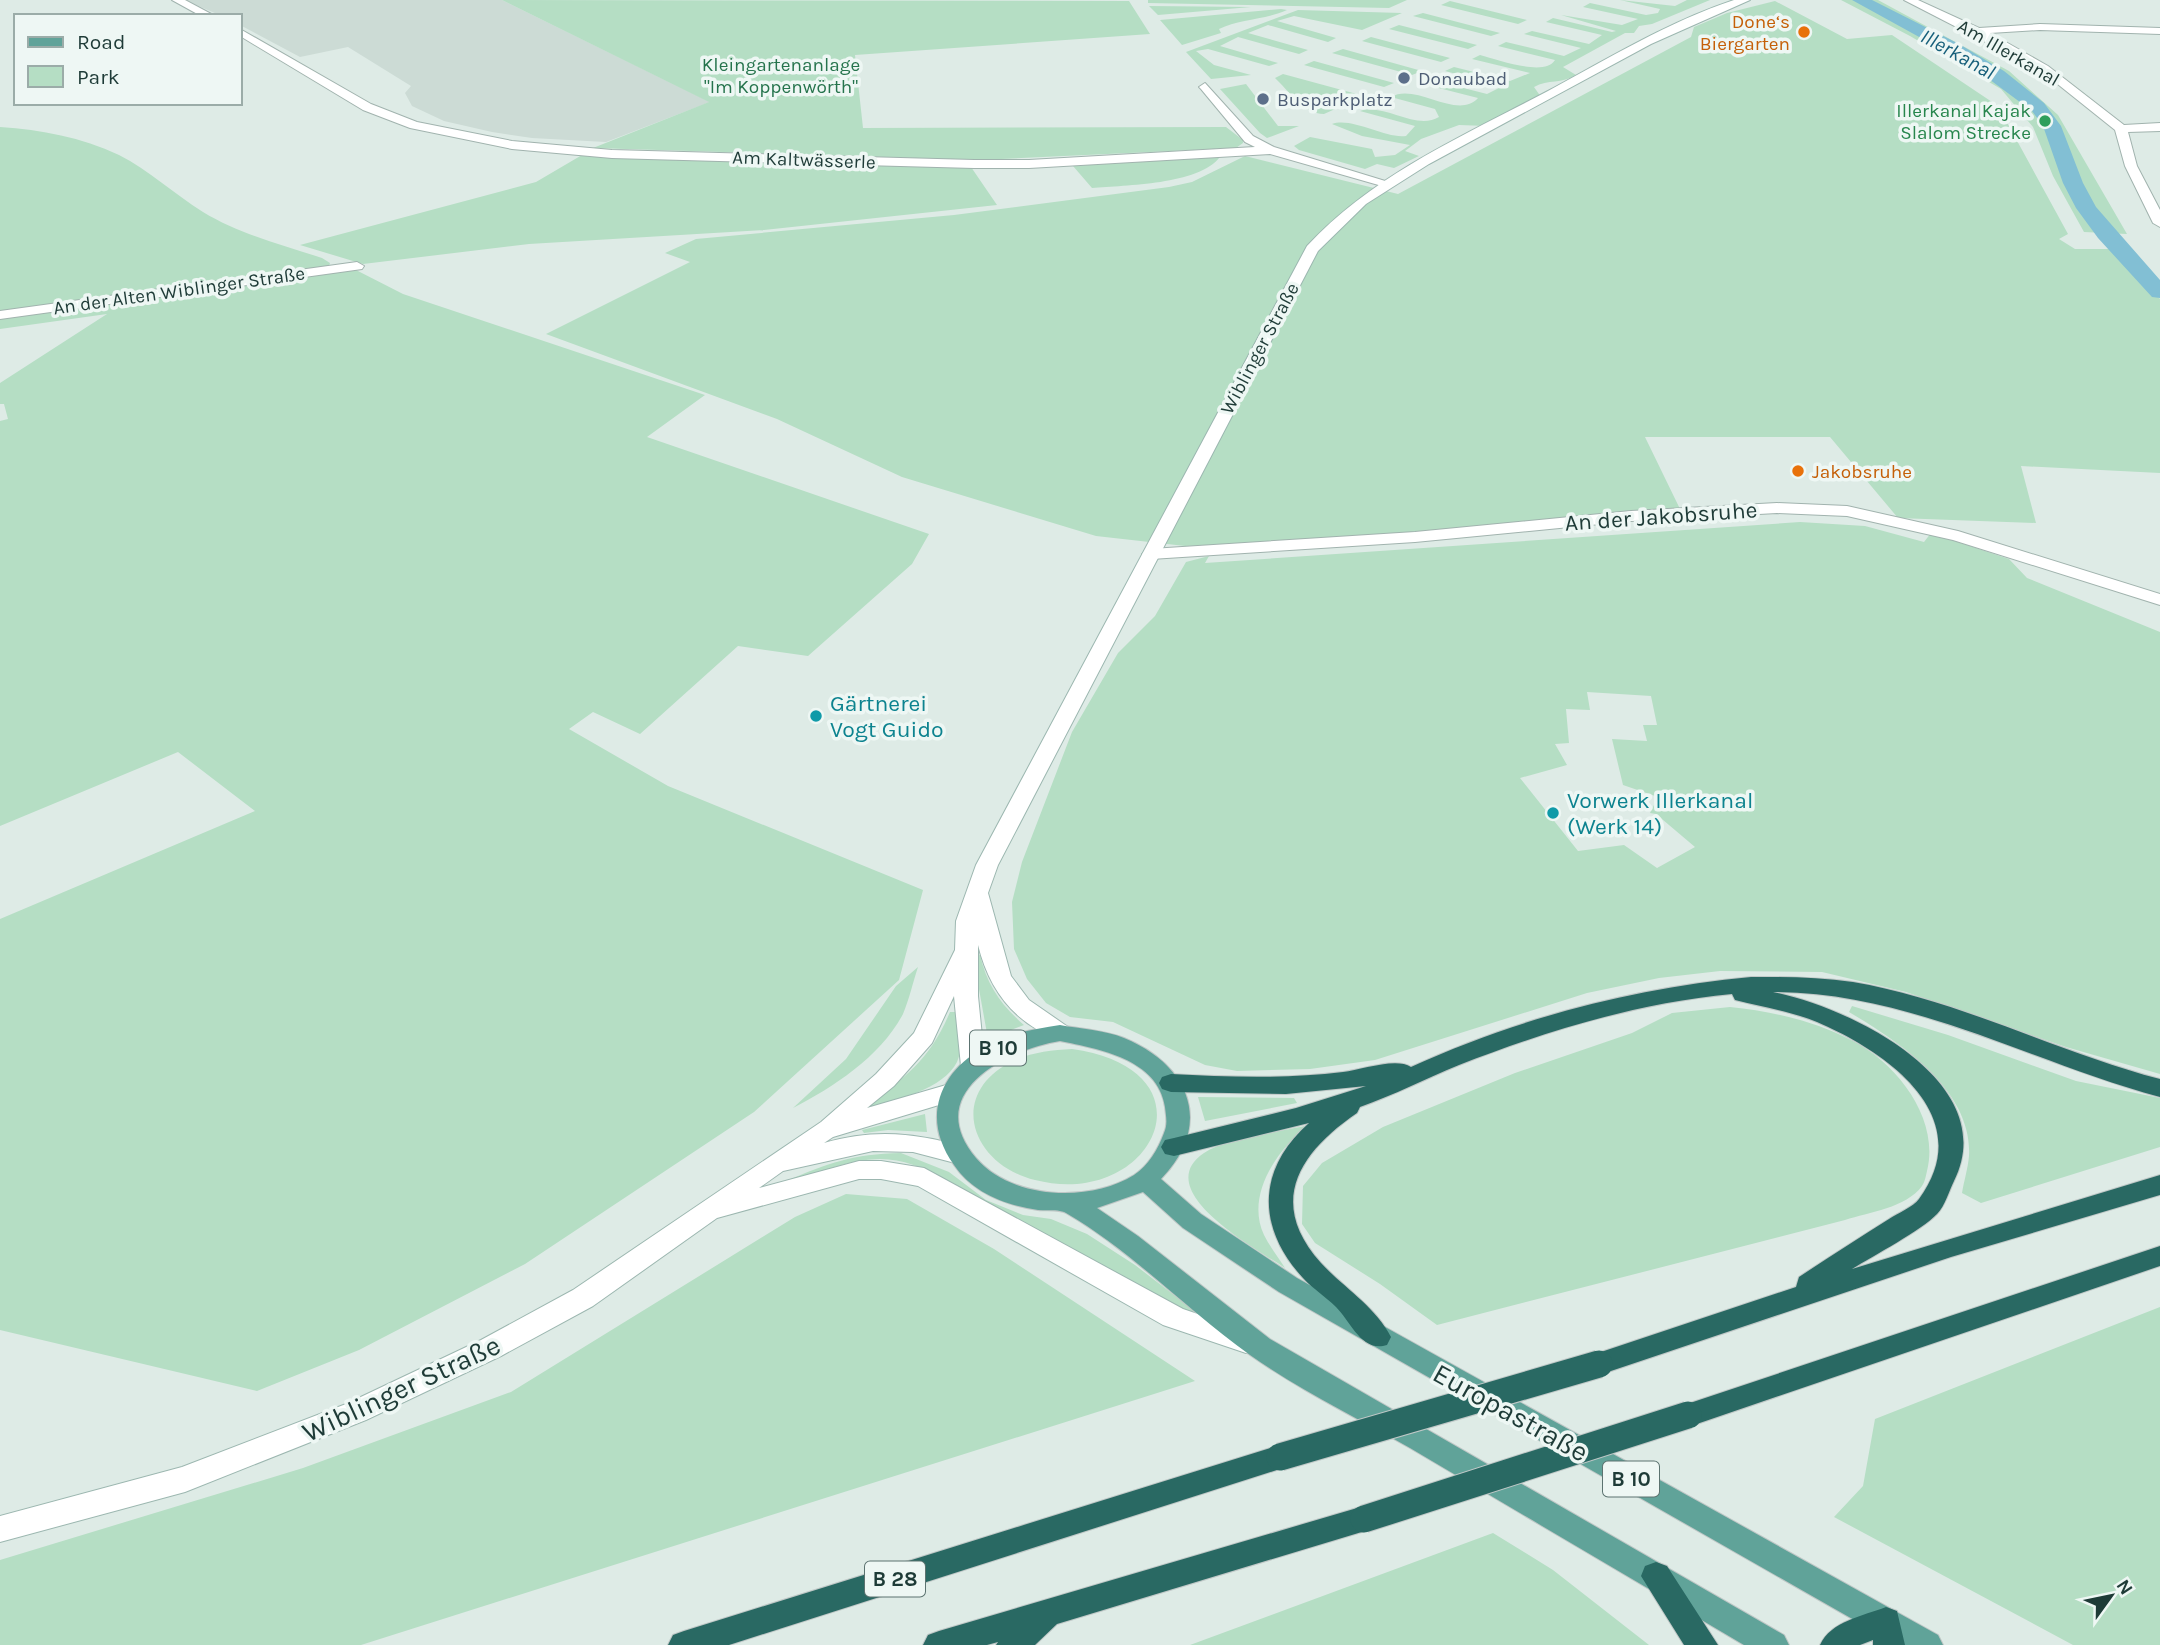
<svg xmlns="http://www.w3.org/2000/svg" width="2160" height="1645" font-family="Karla,sans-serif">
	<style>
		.built { fill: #ccdbd5 }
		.green { fill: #b5dec4; fill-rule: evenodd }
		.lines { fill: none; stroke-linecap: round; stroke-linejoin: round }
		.canal { fill: #82bfd4; fill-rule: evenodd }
		.street-casing { stroke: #a1b3ae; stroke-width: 2 }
		.secondary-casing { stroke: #9cb7b0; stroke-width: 2 }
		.primary-casing { stroke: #c0c8c7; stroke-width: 2 }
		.highway-casing { stroke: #c0c8c7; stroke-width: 2 }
		.street { fill: #fff; fill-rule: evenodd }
		.secondary { fill: #fff; fill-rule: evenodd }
		.primary { fill: #60a399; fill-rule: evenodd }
		.highway { fill: #296963; fill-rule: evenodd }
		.highway-bridge-casing { stroke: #c0c8c7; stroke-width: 29; stroke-linecap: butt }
		.highway-bridge { stroke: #296963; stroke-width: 27 }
		.food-dot { fill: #e8710a; stroke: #eef7f4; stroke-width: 2.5 }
		.service-dot { fill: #5c6f8a; stroke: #eef7f4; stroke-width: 2.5 }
		.leisure-dot { fill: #2e9e5b; stroke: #eef7f4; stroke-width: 2.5 }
		.culture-dot { fill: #0f9aa8; stroke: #eef7f4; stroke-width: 2.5 }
		.labels { text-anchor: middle; stroke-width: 7; stroke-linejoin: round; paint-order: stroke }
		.far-food-label { font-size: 19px; fill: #c56008; stroke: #eef7f4; text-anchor: end }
		.far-street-label { font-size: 19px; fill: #1e3b37; stroke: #eef7f4 }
		.far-park-label { font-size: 19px; fill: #26744d; stroke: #eef7f4 }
		.far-service-label { font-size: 19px; fill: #4e5e75; stroke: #eef7f4; text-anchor: start }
		.far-leisure-label { font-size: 19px; fill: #27864d; stroke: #eef7f4; text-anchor: end }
		.far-water-label { font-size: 21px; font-style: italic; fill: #165f7a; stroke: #eef7f4 }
		.shield { fill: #eef7f4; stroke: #5c7370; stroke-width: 2 }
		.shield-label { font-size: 21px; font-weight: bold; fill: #1e3b37 }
		.street-label { font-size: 23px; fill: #1e3b37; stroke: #eef7f4 }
		.culture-label { font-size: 23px; fill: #0d838f; stroke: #eef7f4; text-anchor: start }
		.near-street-label { font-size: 28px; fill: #1e3b37; stroke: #eef7f4 }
	</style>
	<rect width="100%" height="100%" fill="#deebe6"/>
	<path class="built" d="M184 0H502L710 102 606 142 532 138 492 132 444 121 412 106 405 93 411 86 348 47 300 57 240 25V16H222Z"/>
	<path class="green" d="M502 0 1129 1 1150 34 855 55 863 128 1226 127 1243 140V143L1236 148 980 160 593 148 709 102Z
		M1148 0H1407L1389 8 1148 3Z
		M1620 0 1675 6 1687 0H1710L1652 24 1639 26 1634 33H1625L1563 67 1576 75C1562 84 1548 79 1534 87L1541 97 1487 126 1459 125 1421 139 1405 151 1419 156 1394 168 1377 164 1365 169 1299 150 1294 146 1310 137 1372 149 1375 157 1395 155 1410 145 1362 136 1332 124C1353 117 1385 139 1406 136L1415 126 1360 111C1385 103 1416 131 1439 117L1435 109 1391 97C1416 82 1457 121 1478 98L1419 83 1428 79 1487 94 1503 86 1445 71 1454 67 1510 81 1530 73 1472 59 1480 55C1499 60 1545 77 1555 60L1498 46 1506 42 1564 56 1581 48 1524 34 1532 31 1589 44 1602 35 1546 22 1553 18 1612 32 1616 31 1561 15 1622 25 1638 19 1583 7 1590 3 1646 15 1658 13 1660 9Z
		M1841 0H1878L2009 71 2058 115 2127 234 2084 232 2053 176 2033 127 2001 89 1910 36Z
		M1450 1 1527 20 1518 24 1441 5Z
		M1775 1 1847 39 1892 35 1998 106 2068 234 2059 239 2075 249H2112L2160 299V473L2021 466 2036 523 1898 518 1830 437H1645L1680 509 1286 543 1185 546 1096 536 902 477 777 419 546 334 690 262 665 253 696 239 954 215 1169 187 1192 182 1245 156 1398 194 1691 37 1694 27 1727 13Z
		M1149 6 1251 7 1158 15Z
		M1281 9 1287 10C1265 20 1239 19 1219 29L1221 33 1182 45 1160 20Z
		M1298 10 1402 13 1362 30 1294 16 1277 21 1336 38 1328 42 1268 25 1248 33 1308 50 1299 54 1238 37 1220 46 1278 63 1269 66 1208 49 1196 51 1214 65 1251 75 1211 79 1186 52Z
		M1423 13 1500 33 1491 36 1413 16Z
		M1399 25 1477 45 1468 49 1389 29Z
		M1371 37 1450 58 1441 62 1362 41Z
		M1343 49 1422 71 1412 75 1332 53Z
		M1314 61 1394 83 1384 87 1304 65Z
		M1283 74 1364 96 1324 114C1304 114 1288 90 1275 78Z
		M1246 84 1278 126H1299L1267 138 1260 133 1220 89Z
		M0 127C42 130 81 137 119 155 149 170 174 194 203 212 239 234 283 245 322 258L330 263 329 266 0 313Z
		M582 155 971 167 997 205 764 230 529 244 363 264 300 245 536 182Z
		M1220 157C1198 185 1126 185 1092 188L1073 166Z
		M354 269 403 294 705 395 647 437 929 534 912 564 808 656 738 646 640 734 593 712 569 729 668 786 923 890 899 980 754 1112 525 1264 359 1350 257 1391 0 1330V919L255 811 178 752 0 826V421L8 419 4 404H0V383L107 314 0 329V317Z
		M1800 522 1865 526 1924 542 1931 533 2009 559 2027 578 2160 632V1074L2066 1047 1906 992 1822 972 1720 971 1659 978 1587 993 1375 1060 1310 1069 1237 1071 1205 1065 1113 1022 1070 1017 1046 1003 1027 979 1014 949 1012 902 1022 862 1072 732 1118 653 1155 616 1186 562 1209 556 1205 563ZM1587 692 1651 696 1657 725H1643L1647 741 1612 739 1623 785 1658 797 1650 813 1656 814 1695 847 1657 868 1624 845 1578 851 1520 778 1567 765 1555 744 1569 743 1566 709 1590 710Z
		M980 955C987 985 1001 1005 1024 1025L988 1039 973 956Z
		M918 967C913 982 909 1000 903 1014 881 1056 834 1087 793 1108L846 1059 896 986Z
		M1852 1006 1948 1035 2076 1081 2160 1098V1147L1981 1203 1962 1193C1964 1181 1968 1168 1969 1156 1973 1090 1898 1041 1849 1012Z
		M1730 1007C1775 1012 1812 1020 1853 1041 1898 1064 1940 1120 1927 1171 1926 1175 1925 1182 1922 1186 1906 1208 1869 1212 1845 1220L1437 1325 1380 1284 1315 1243 1302 1224 1303 1186 1322 1163 1383 1127 1515 1073 1632 1033 1672 1013Z
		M950 1012H957C960 1028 964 1046 957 1062 944 1089 896 1099 870 1110L867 1106C908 1074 929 1061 950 1012Z
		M1072 1049C1220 1070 1153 1210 1035 1180 970 1164 946 1092 1015 1060 1034 1052 1052 1050 1072 1049Z
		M1198 1097 1294 1098 1297 1103 1205 1121Z
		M925 1114 927 1132 888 1130 864 1133 862 1130Z
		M1309 1125C1278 1148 1245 1195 1264 1235 1270 1247 1279 1258 1285 1268 1259 1250 1148 1191 1204 1153 1228 1137 1280 1132 1309 1125Z
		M901 1153 949 1172 986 1200 1023 1215 1051 1219 1087 1234 1135 1265 1200 1315C1188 1316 1152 1293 1138 1286 1092 1263 1046 1239 1001 1214 964 1194 925 1159 880 1159 847 1160 818 1172 788 1185L786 1181C829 1163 852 1154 901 1153Z
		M846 1194 907 1199 994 1249 1195 1381 361 1645H0V1560L303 1468 511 1392 795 1217Z
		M2160 1307V1645H2073L1834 1517 1863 1486 1875 1419Z
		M1493 1533 1553 1570 1649 1645H1190Z"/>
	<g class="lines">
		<path class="canal" d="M1852 0H1872L1959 44 2004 71 2044 103 2061 126 2083 183 2096 207 2160 280V298L2152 297 2098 238 2076 208 2063 183 2043 126 2032 111 1970 65Z"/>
		<g class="street-casing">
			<path id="street" d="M172 0H185L215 16H201Z
				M1904 0H1918L1979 28 2040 24 2160 28V34L2040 30 1990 33 2048 66 2124 125 2160 123V131L2128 132 2137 166 2160 210V227L2153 223 2125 166 2115 130 2040 70Z
				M240 29 371 104 417 122 512 141 612 150 974 160H1029L1255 147 1245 142 1201 89 1199 87 1205 83 1253 136 1274 147 1395 184 1389 188 1270 154 1029 168H974L612 158 512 149 410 128 363 110 240 36Z
				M357 262 364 266 362 269 0 319V311Z
				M1777 503 1847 506 1958 531 2160 594V605L1953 540 1847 516 1777 513 1631 521 1415 542 1151 559 1142 554 1151 549 1415 532 1631 511Z"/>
		</g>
		<g class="secondary-casing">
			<path id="secondary" d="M1734 0H1750L1651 44 1429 164 1366 204 1318 251 998 865 988 893 1011 976 1029 1000 1068 1027 1072 1033 1068 1039C1056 1042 1048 1037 1038 1030 1005 1011 987 981 978 945V996L985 1066 982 1072 973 1075 964 1072 961 1066 954 996 932 1043 894 1086 867 1108 953 1083 962 1086 965 1092 962 1098 833 1137 824 1143C875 1128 918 1133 968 1148L972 1155 968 1162 959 1164 913 1152 873 1151 783 1171 759 1188 859 1161H881L924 1168 1183 1309 1256 1334 1260 1342 1256 1350 1246 1353 1163 1325 918 1186 881 1179H859L717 1218 593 1306 501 1356 366 1420 185 1492 0 1542V1516L182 1467 346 1404 481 1340 573 1290 821 1122 876 1074 914 1033 955 950 956 921 976 865 1307 246C1374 174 1463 136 1548 91 1609 58 1668 22 1734 0Z"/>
		</g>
		<g class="primary-casing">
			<path id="primary" d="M1060 1025C1081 1029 1105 1030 1124 1038 1190 1065 1214 1125 1161 1179L1201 1214 1297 1278 1938 1635 1943 1645H1898L1279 1292 1183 1228 1143 1192 1097 1208 1138 1236 1270 1339 1784 1635 1789 1645H1744C1633 1579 1521 1514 1410 1448 1357 1418 1300 1390 1250 1355 1187 1310 1133 1252 1066 1213 1059 1209 1047 1211 1038 1210 1005 1205 973 1193 954 1165 922 1121 937 1074 983 1048 1006 1034 1034 1029 1060 1025ZM1060 1041C1099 1049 1158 1059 1165 1107 1166 1116 1168 1124 1164 1133 1158 1149 1149 1165 1134 1175 1089 1203 1011 1199 976 1158 921 1093 1006 1050 1060 1041Z"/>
		</g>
		<g class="highway-casing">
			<path id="highway" d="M1751 977C1785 977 1819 977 1853 982 1959 1000 2057 1052 2160 1079V1097C2031 1062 1910 992 1773 992 1850 1007 2003 1082 1954 1181 1949 1191 1945 1206 1937 1214 1922 1230 1873 1256 1852 1269L2160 1175V1195L1951 1257 1599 1375 1589 1372 1585 1364 1589 1356 1796 1287 1799 1277C1829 1257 1859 1238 1889 1219 1898 1213 1913 1207 1919 1199 1980 1116 1885 1051 1817 1022 1790 1011 1762 1007 1735 1000L1732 994C1637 1003 1546 1031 1459 1065 1425 1079 1394 1095 1360 1107L1357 1113C1300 1152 1266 1202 1321 1263 1344 1288 1375 1306 1391 1337L1387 1345C1362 1353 1351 1322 1336 1307 1325 1296 1313 1289 1303 1278 1256 1227 1257 1169 1309 1123L1174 1156 1165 1154 1161 1147 1165 1140 1174 1138 1296 1108 1366 1086 1286 1094 1171 1092 1162 1089 1159 1083 1162 1077 1171 1074C1228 1077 1286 1079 1343 1072 1361 1070 1396 1057 1411 1067 1518 1018 1634 988 1751 977Z
				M2160 1246V1266L1688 1427 1678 1423 1674 1415 1678 1407Z
				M1280 1445 1290 1448 1295 1457 1290 1466 1280 1469 729 1645H668L673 1635 684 1631Z
				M1364 1506 1375 1510 1379 1519 1375 1528 1057 1624 1035 1645H996L998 1642 987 1645H923L928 1635 939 1631Z
				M1656 1562 1667 1566 1718 1645H1684L1641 1576 1645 1566Z
				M1886 1607 1897 1611 1905 1645H1873V1640L1860 1645H1820C1831 1621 1863 1616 1886 1607Z"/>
		</g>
		<use href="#street" class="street"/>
		<use href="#secondary" class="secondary"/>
		<use href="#primary" class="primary"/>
		<use href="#highway" class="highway"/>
		<g class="highway-bridge-casing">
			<path id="highway-bridge" d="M1280 1457 1599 1364
				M1364 1519 1688 1415"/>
		</g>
		<use href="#highway-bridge" class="highway-bridge"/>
	</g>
	<g class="food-dot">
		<circle cx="1804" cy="32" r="7"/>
		<circle cx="1798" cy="471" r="7"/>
	</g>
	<g class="service-dot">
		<circle cx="1404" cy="78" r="7"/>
		<circle cx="1263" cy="99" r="7"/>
	</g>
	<circle class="leisure-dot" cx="2045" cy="121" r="7"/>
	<g class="culture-dot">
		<circle cx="816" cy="716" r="7"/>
		<circle cx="1553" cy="813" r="7"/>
	</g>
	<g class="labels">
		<g class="far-food-label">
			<text x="1790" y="28">Done‘s<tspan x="1790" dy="22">Biergarten</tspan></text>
			<text x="1812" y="478" text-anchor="start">Jakobsruhe</text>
		</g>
		<g class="far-street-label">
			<text transform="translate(2009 52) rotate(30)" y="7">Am Illerkanal</text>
			<text transform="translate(804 159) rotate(2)" y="7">Am Kaltwässerle</text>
			<text transform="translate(179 290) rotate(-8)" y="7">An der Alten Wiblinger Straße</text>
			<text transform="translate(1259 348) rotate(-62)" y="7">Wiblinger Straße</text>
		</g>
		<g class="far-park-label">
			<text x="781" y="71">Kleingartenanlage<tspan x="781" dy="22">"Im Koppenwörth"</tspan></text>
		</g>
		<g class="far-service-label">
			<text x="1418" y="85">Donaubad</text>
			<text x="1277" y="106">Busparkplatz</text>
		</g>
		<g class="far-leisure-label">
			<text x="2031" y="117">Illerkanal Kajak<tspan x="2031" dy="22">Slalom Strecke</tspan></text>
		</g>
		<g class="far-water-label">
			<text transform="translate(1958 54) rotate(29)" y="7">Illerkanal</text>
		</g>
		<g class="shield">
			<rect x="970" y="1030.5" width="56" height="35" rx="5"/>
			<rect x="1603" y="1461.5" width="56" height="35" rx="5"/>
			<rect x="865" y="1561.5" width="60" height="35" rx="5"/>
		</g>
		<g class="shield-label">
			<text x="998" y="1055">B 10</text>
			<text x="1631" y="1486">B 10</text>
			<text x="895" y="1586">B 28</text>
		</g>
		<g class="street-label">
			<text transform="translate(1661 516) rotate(-4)" y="8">An der Jakobsruhe</text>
		</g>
		<g class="culture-label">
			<text x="830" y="711">Gärtnerei<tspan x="830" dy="26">Vogt Guido</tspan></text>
			<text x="1567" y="808">Vorwerk Illerkanal<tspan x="1567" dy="26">(Werk 14)</tspan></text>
		</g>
		<g class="near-street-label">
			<text transform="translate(401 1388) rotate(-25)" y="10">Wiblinger Straße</text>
			<text transform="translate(1511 1412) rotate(29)" y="10">Europastraße</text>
		</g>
	</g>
	<rect x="14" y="14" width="228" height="91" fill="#eef7f4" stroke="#9baca8" stroke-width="2"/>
	<rect x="28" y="37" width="35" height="10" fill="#60a399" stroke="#9baca8" stroke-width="2"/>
	<text x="77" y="49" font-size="21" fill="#1e3b37">Road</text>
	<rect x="28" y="66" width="35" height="21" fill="#b5dec4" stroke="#9baca8" stroke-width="2"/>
	<text x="77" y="84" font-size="21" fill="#1e3b37">Park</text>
	<g transform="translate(2111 1596) rotate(57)" stroke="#eef7f4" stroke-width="5" paint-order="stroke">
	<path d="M0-5L12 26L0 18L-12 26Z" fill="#1e3b37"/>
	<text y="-10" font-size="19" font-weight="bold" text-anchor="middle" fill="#1e3b37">N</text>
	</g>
</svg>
